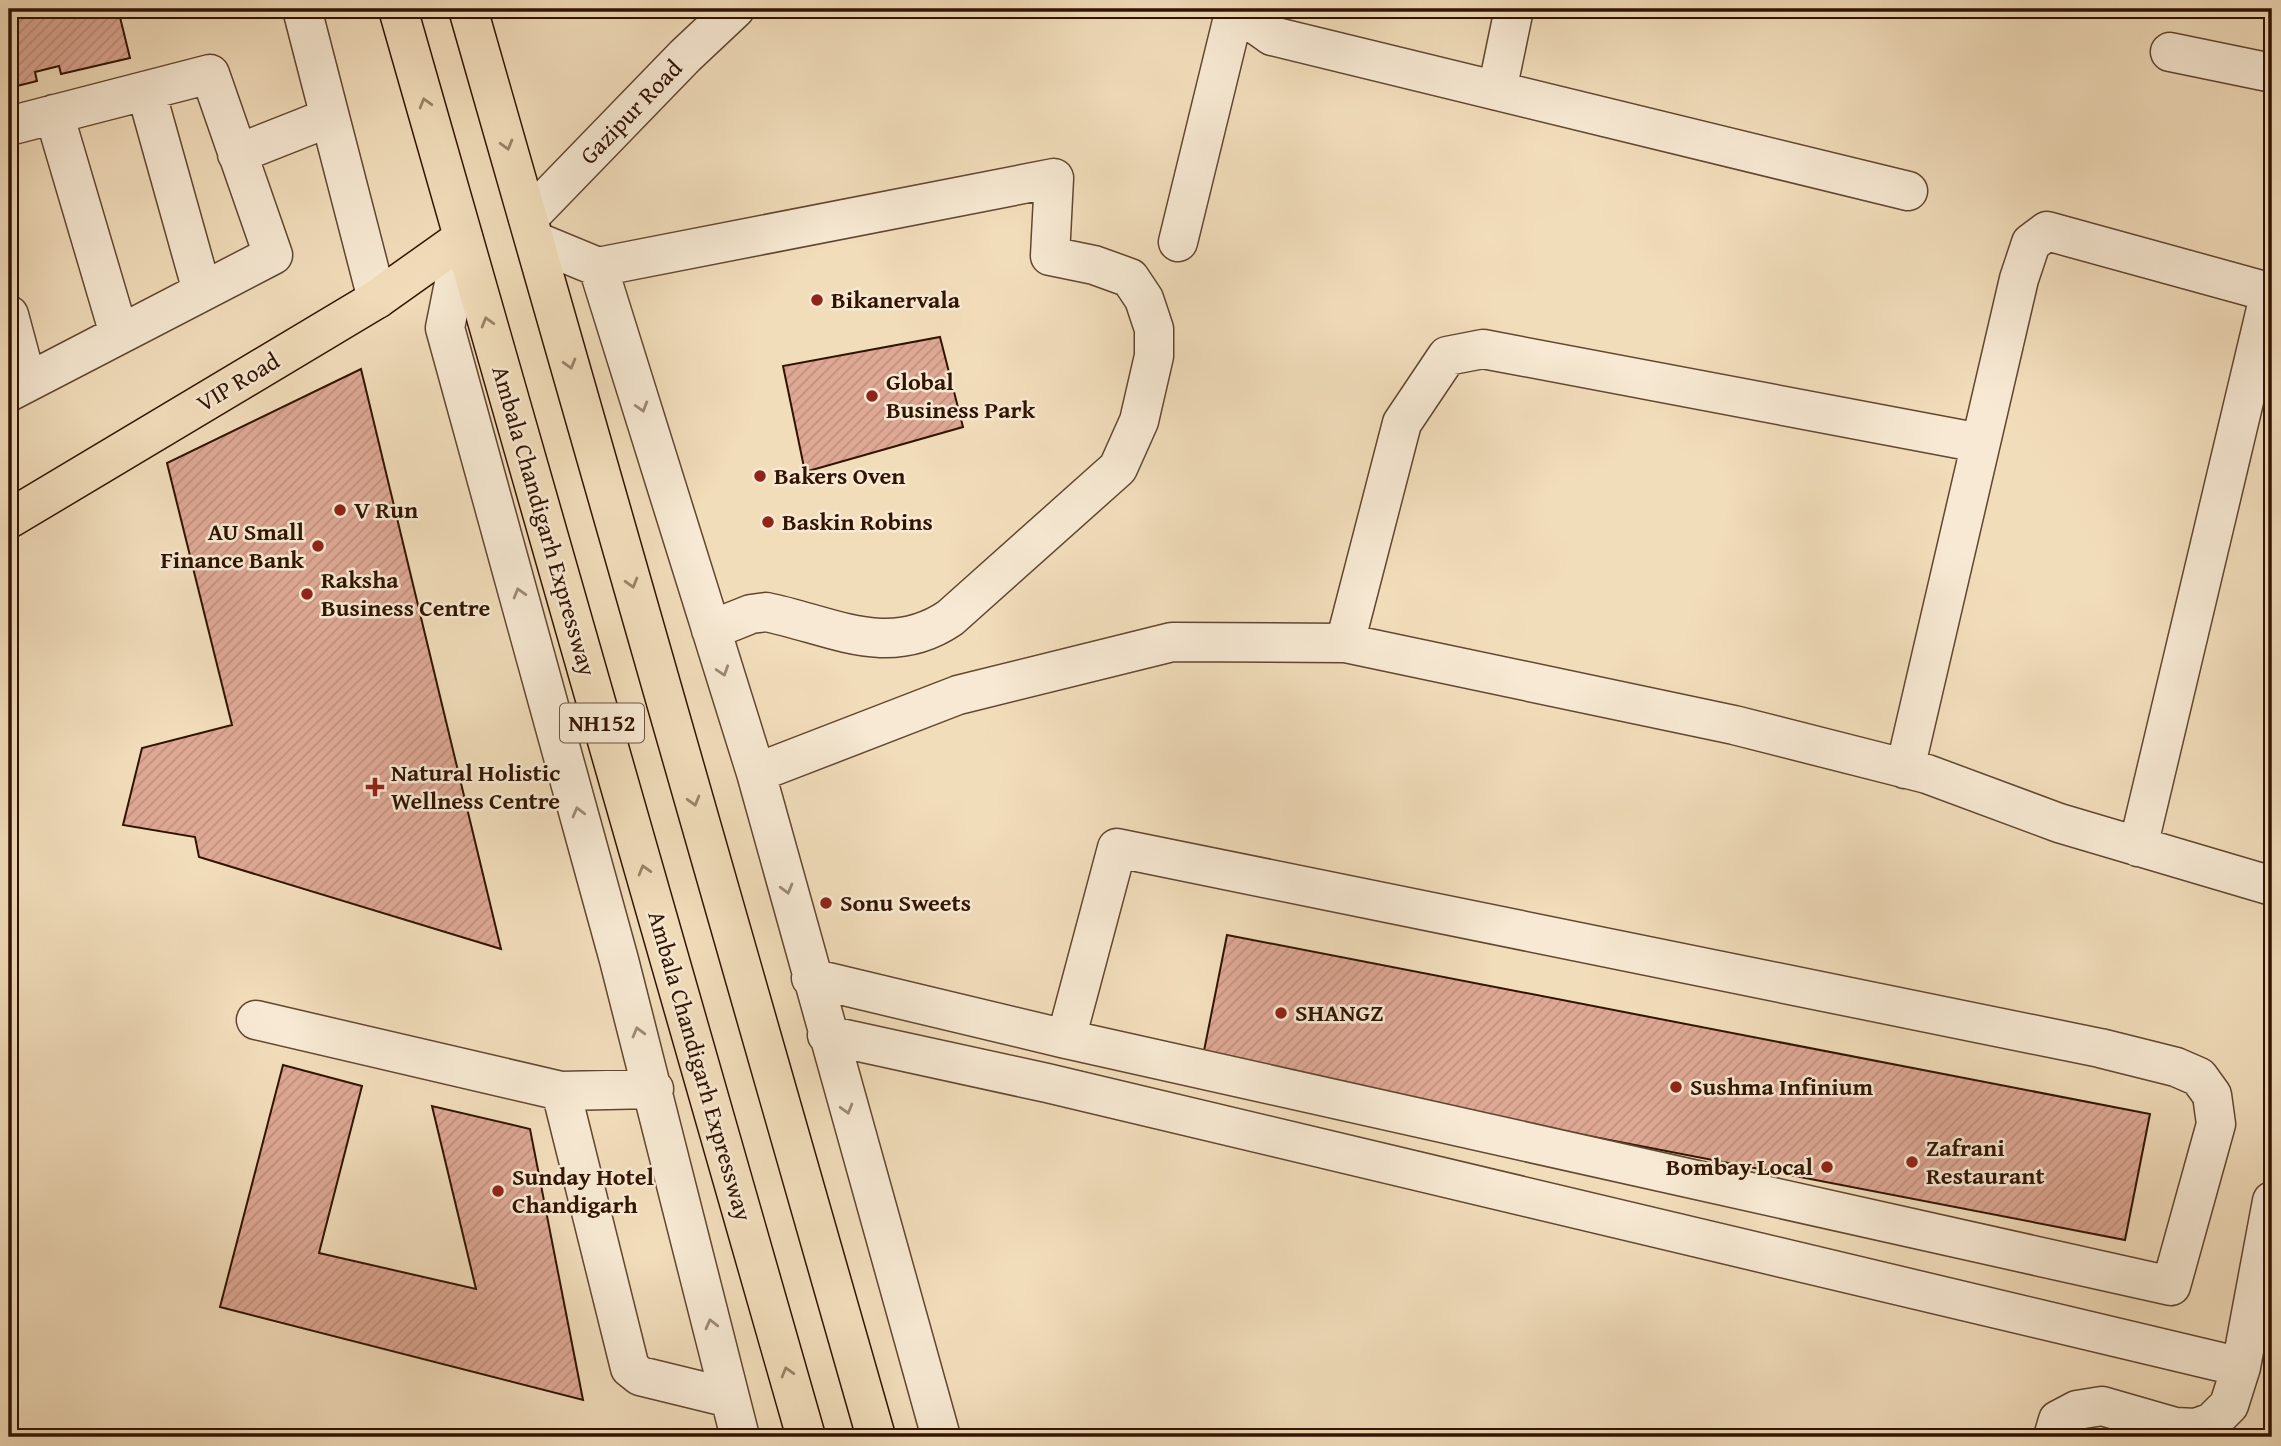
<svg xmlns="http://www.w3.org/2000/svg" width="2281" height="1446" font-family="'Gentium Book Plus',serif">
	<style>
		.building { fill: url(#building-hatch); stroke: #311301; stroke-width: 2 }
		.lines { fill: none; stroke-linecap: round; stroke-linejoin: round }
		.minor-casing { stroke: #614630; stroke-width: 41 }
		.major-casing { stroke: #311301; stroke-width: 41 }
		.highway-casing { stroke: #311301; stroke-width: 41 }
		.minor { stroke: #f7e9d3; stroke-width: 38 }
		.major { stroke: #f2ddbb; stroke-width: 38 }
		.highway { stroke: #f2ddbb; stroke-width: 38 }
		.oneway { stroke: #9b8267 }
		.oneway2 { stroke: #9e8974 }
		.poi-dot { fill: #8f2418; stroke: #f7e9d3; stroke-width: 2.5 }
		.labels { text-anchor: middle; stroke-width: 5; stroke-linejoin: round; paint-order: stroke }
		.shield { fill: #f7e9d3; stroke: #6c5340; stroke-width: 2 }
		.shield-label { font-size: 23px; font-weight: bold; fill: #311301 }
		.street-label { font-size: 24px; fill: #311301; stroke: #f7e9d3 }
		.poi-label { font-size: 24px; font-weight: bold; fill: #311301; stroke: #f7e9d3; text-anchor: start }
	</style>
	<defs>
		<pattern id="building-hatch" width="6" height="6" patternUnits="userSpaceOnUse" patternTransform="scale(1.75)"><rect width="6" height="6" fill="#dea894"/><path d="M-1 1l2-2M0 6l6-6M5 7l2-2" fill="none" stroke="#bf907e"/></pattern>
	</defs>
	<rect width="100%" height="100%" fill="#f2ddbb"/>
	<filter id="stains"><feTurbulence type="fractalNoise" baseFrequency=".00286" numOctaves="4"/><feColorMatrix values="0 0 0 0 .2 0 0 0 0 .09 0 0 0 0 .02 0 0 0 .5 -.17"/></filter>
	<radialGradient id="worn" r=".72"><stop offset=".6" stop-color="#630" stop-opacity="0"/><stop offset="1" stop-color="#630" stop-opacity=".3"/></radialGradient>
	<path class="building" d="M9 9H118L130 58 61 74 59 66 35 72 37 81 9 88Z
		M940 337 963 427 805 472 783 366Z
		M361 369 501 949 199 857 195 837 123 825 142 748 232 725 167 463Z
		M1227 935 2150 1114 2125 1240 1202 1061Z
		M283 1065 362 1086 319 1253 476 1289 432 1106 530 1129 583 1400 220 1307Z"/>
	<g class="lines">
		<g class="minor-casing">
			<path id="minor" d="M302 9 377 299
				M1234 9 1272 36 1908 191
				M2170 52 2272 73
				M146 91 202 291
				M1497 91 1514 9
				M54 114 119 334
				M9 126 210 74 273 255 9 392
				M237 154 328 118
				M528 218 685 56 735 9
				M463 238 445 328 619 960 740 1437
				M535 241 598 267 756 773 941 1437
				M1178 242 1235 9
				M598 267 1054 178 1050 256 1094 265 1130 278 1144 299 1154 329V356L1139 421 1118 468 950 618C888 660 831 625 766 612L751 614 711 630
				M9 315 27 382
				M1345 643 1402 423 1447 356 1483 349 1980 443
				M1905 769 2019 279 2031 243 2047 231 2272 293
				M756 773 958 695 1172 642 1345 643 1734 725 1927 774 2059 823 2272 886
				M2138 847 2270 292
				M811 978 1066 1039 1117 848 2100 1048 2176 1067 2199 1077 2212 1095 2216 1124 2171 1286 1066 1039
				M256 1020 561 1091 654 1089
				M827 1035 1047 1083 2241 1367
				M561 1091 630 1368 640 1376 730 1398
				M2053 1437 2058 1420 2077 1410 2102 1406 2175 1427 2196 1428 2212 1422 2229 1405 2241 1367 2272 1201"/>
		</g>
		<g class="major-casing">
			<path id="major" d="M9 519 377 299 463 238"/>
		</g>
		<g class="highway-casing">
			<path id="highway" d="M398 9 806 1437
				M468 9 876 1437"/>
		</g>
		<use href="#minor" class="minor"/>
		<use href="#major" class="major"/>
		<use href="#highway" class="highway"/>
	</g>
	<defs><path id="oneway-chevron" d="M-2-3.5L2.5 0L-2 3.5" fill="none" stroke-width="1.6" stroke-linecap="round" stroke-linejoin="round" transform="scale(1.75)"/></defs>
	<g class="oneway">
		<use href="#oneway-chevron" transform="translate(425 103) rotate(-106)"/>
		<use href="#oneway-chevron" transform="translate(507 145) rotate(74)"/>
		<use href="#oneway-chevron" transform="translate(487 322) rotate(-106)"/>
		<use href="#oneway-chevron" transform="translate(570 364) rotate(74)"/>
		<use href="#oneway-chevron" transform="translate(632 583) rotate(74)"/>
		<use href="#oneway-chevron" transform="translate(694 801) rotate(74)"/>
		<use href="#oneway-chevron" transform="translate(644 870) rotate(-106)"/>
		<use href="#oneway-chevron" transform="translate(787 1372) rotate(-106)"/>
	</g>
	<g class="oneway2">
		<use href="#oneway-chevron" transform="translate(642 407) rotate(73)"/>
		<use href="#oneway-chevron" transform="translate(519 593) rotate(-106)"/>
		<use href="#oneway-chevron" transform="translate(723 671) rotate(72)"/>
		<use href="#oneway-chevron" transform="translate(578 812) rotate(-105)"/>
		<use href="#oneway-chevron" transform="translate(787 889) rotate(75)"/>
		<use href="#oneway-chevron" transform="translate(638 1032) rotate(-105)"/>
		<use href="#oneway-chevron" transform="translate(847 1109) rotate(74)"/>
		<use href="#oneway-chevron" transform="translate(711 1324) rotate(-104)"/>
	</g>
	<g class="poi-dot">
		<circle cx="817" cy="300" r="7"/>
		<circle cx="872" cy="396" r="7"/>
		<circle cx="760" cy="476" r="7"/>
		<circle cx="340" cy="510" r="7"/>
		<circle cx="768" cy="522" r="7"/>
		<circle cx="318" cy="546" r="7"/>
		<circle cx="307" cy="594" r="7"/>
		<path d="M371.5 776.5h7v7h7v7h-7v7h-7v-7h-7v-7h7z"/>
		<circle cx="826" cy="903" r="7"/>
		<circle cx="1281" cy="1013" r="7"/>
		<circle cx="1676" cy="1087" r="7"/>
		<circle cx="1912" cy="1162" r="7"/>
		<circle cx="1827" cy="1167" r="7"/>
		<circle cx="498" cy="1191" r="7"/>
	</g>
	<g class="labels">
		<rect class="shield" x="560" y="703.5" width="84" height="39" rx="5"/>
		<g class="shield-label">
			<text x="602" y="731">NH152</text>
		</g>
		<g class="street-label">
			<text transform="translate(631 112) rotate(-46)" y="8">Gazipur Road</text>
			<text transform="translate(238 382) rotate(-31)" y="8">VIP Road</text>
			<text transform="translate(544 521) rotate(74)" y="8">Ambala Chandigarh Expressway</text>
			<text transform="translate(700 1066) rotate(74)" y="8">Ambala Chandigarh Expressway</text>
		</g>
		<g class="poi-label">
			<text x="831" y="308">Bikanervala</text>
			<text x="886" y="390">Global<tspan x="886" dy="28">Business Park</tspan></text>
			<text x="774" y="484">Bakers Oven</text>
			<text x="354" y="518">V Run</text>
			<text x="782" y="530">Baskin Robins</text>
			<text x="304" y="540" text-anchor="end">AU Small<tspan x="304" dy="28">Finance Bank</tspan></text>
			<text x="321" y="588">Raksha<tspan x="321" dy="28">Business Centre</tspan></text>
			<text x="391" y="781">Natural Holistic<tspan x="391" dy="28">Wellness Centre</tspan></text>
			<text x="840" y="911">Sonu Sweets</text>
			<text x="1295" y="1021">SHANGZ</text>
			<text x="1690" y="1095">Sushma Infinium</text>
			<text x="1926" y="1156">Zafrani<tspan x="1926" dy="28">Restaurant</tspan></text>
			<text x="1813" y="1175" text-anchor="end">Bombay Local</text>
			<text x="512" y="1185">Sunday Hotel<tspan x="512" dy="28">Chandigarh</tspan></text>
		</g>
	</g>
	<rect width="2281" height="1446" fill="none" stroke="#f2ddbb" stroke-width="35"/>
	<rect x="10" y="10" width="2260" height="1425" fill="none" stroke="#311301" stroke-width="3.5"/>
	<rect x="18" y="18" width="2246" height="1411" fill="none" stroke="#311301" stroke-width="2"/>
	<rect width="100%" height="100%" filter="url(#stains)"/>
	<rect width="100%" height="100%" fill="url(#worn)"/>
</svg>
